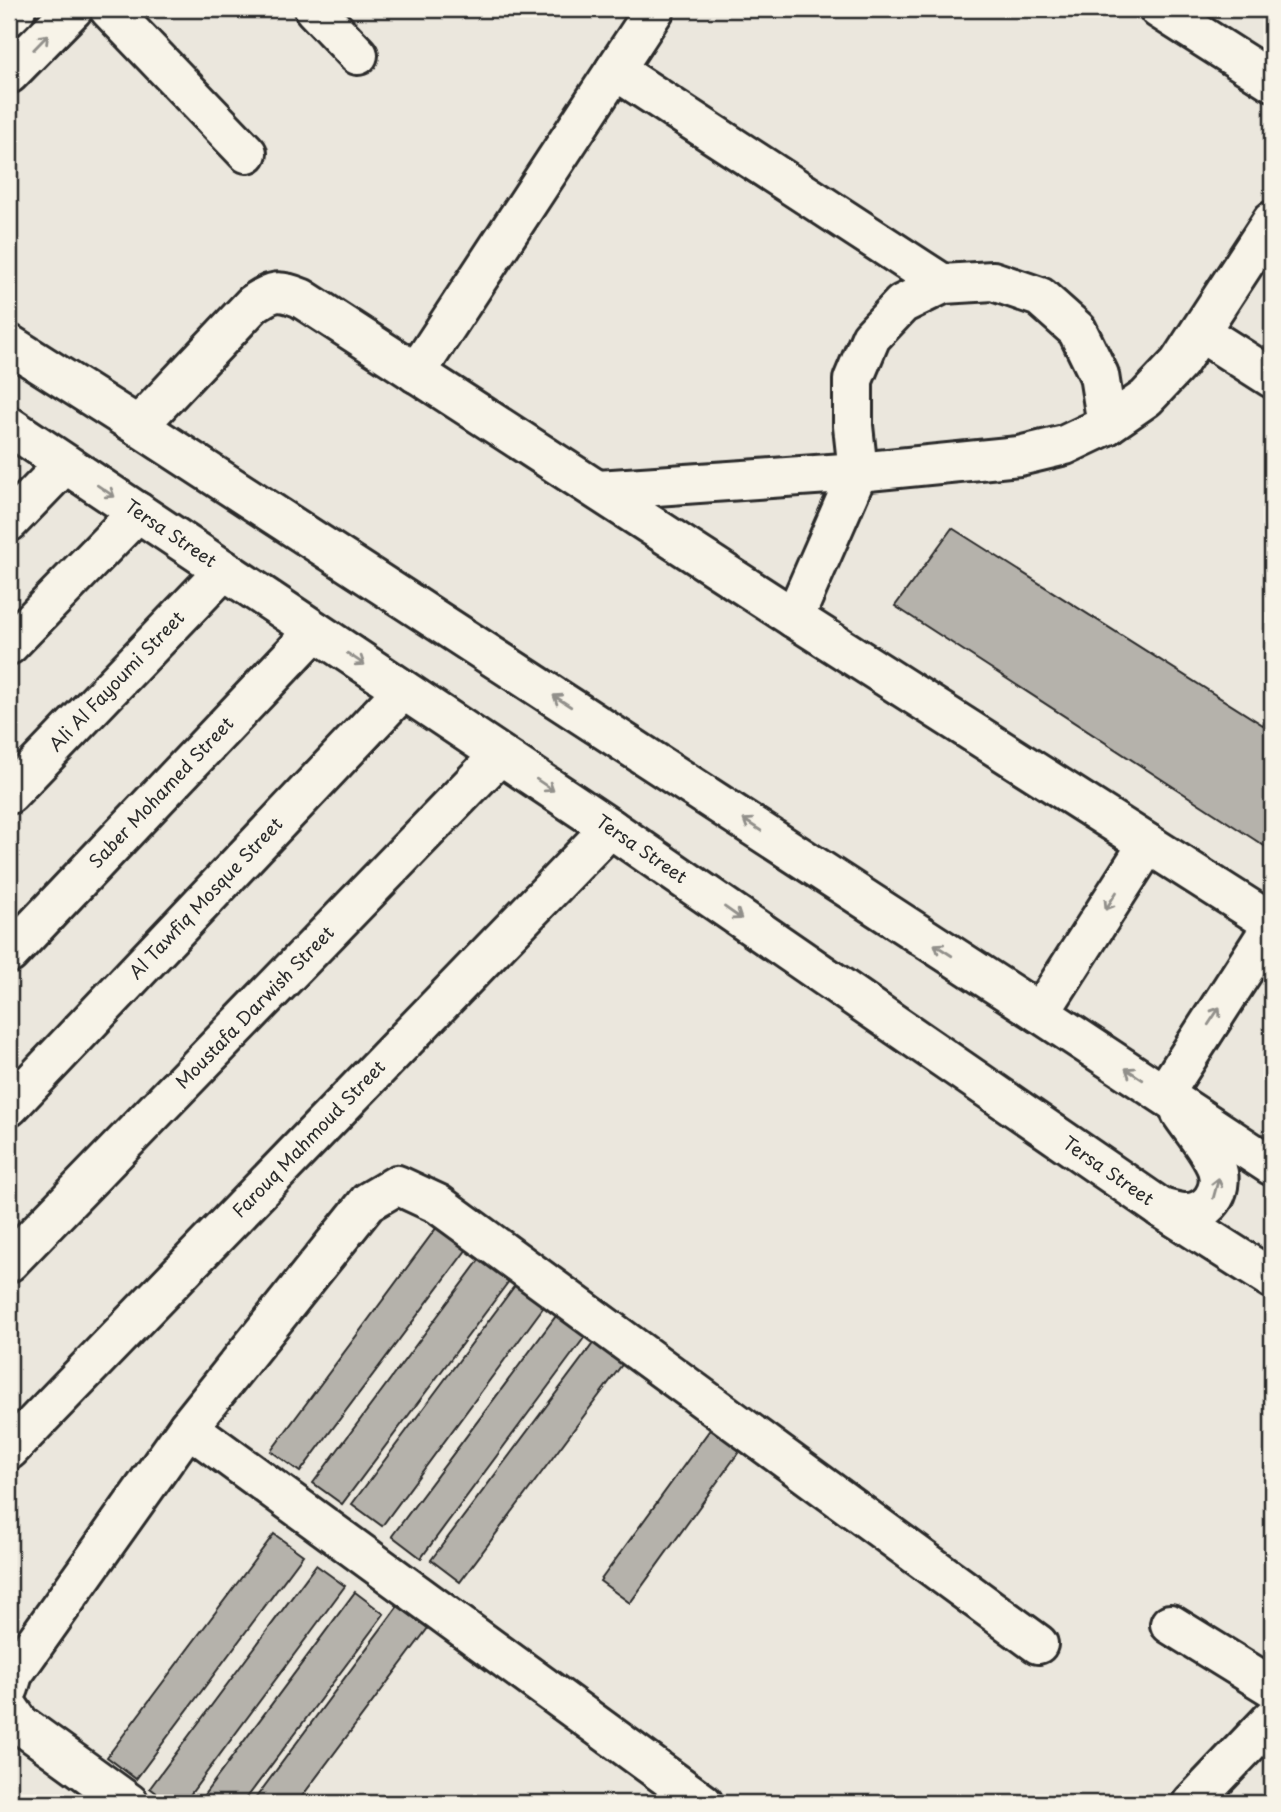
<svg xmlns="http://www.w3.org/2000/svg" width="1281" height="1812" font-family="'Playpen Sans',sans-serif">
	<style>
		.building { fill: #b5b2ab; stroke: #2b2b2b; stroke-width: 2 }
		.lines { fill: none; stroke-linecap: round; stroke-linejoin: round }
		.minor-casing { stroke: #2b2b2b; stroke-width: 44 }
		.major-casing { stroke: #2b2b2b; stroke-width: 44 }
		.minor { stroke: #f7f3e8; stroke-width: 38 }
		.major { stroke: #f7f3e8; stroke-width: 38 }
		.oneway { stroke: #918f8a }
		.labels { text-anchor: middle; stroke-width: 6; stroke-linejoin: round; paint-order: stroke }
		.street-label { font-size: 18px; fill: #2b2b2b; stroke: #f7f3e8 }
	</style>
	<rect width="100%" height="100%" fill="#ebe7dd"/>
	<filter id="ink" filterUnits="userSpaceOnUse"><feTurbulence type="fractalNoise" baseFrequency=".0143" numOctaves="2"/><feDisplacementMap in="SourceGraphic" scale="14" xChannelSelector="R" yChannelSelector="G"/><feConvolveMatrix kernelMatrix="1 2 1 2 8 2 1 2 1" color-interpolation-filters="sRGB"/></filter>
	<g filter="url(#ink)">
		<path class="building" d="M952 528 1263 725 1272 710V851L895 606Z
			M437 1227 467 1249 300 1472 271 1451Z
			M480 1259 509 1281 342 1504 313 1483Z
			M519 1280 548 1301 382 1526 352 1504Z
			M559 1312 587 1334 421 1558 392 1536Z
			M598 1337 627 1358 460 1582 431 1560Z
			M717 1420 746 1442 630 1603 600 1581Z
			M274 1534 303 1555 136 1779 107 1757Z
			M316 1565 345 1586 184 1803H170L150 1788Z
			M355 1592 384 1614 243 1803H198Z
			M398 1606 428 1628 297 1803H252Z"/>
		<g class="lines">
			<g class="minor-casing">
				<g id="minor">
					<path d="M109 9 247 153"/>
					<path d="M314 9 358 55"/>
					<path d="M1159 9 1272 81"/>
					<path d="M615 70 943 284"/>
					<path d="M9 74 73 9"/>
					<path d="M1200 332 1272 378"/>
					<path d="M416 373 655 9"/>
					<path d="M138 426 253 304C273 290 279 289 301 298L794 618 1272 923"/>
					<path d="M598 490 858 472 1019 456 1065 445 1107 425 1146 398 1179 363 1272 221"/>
					<path d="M9 522 65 464"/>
					<path d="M794 618 858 472 853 426V380L871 337 902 304 943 284 993 281 1040 297 1077 330 1099 375 1107 425"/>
					<path d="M9 645 138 512"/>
					<path id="s1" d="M9 794 224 570"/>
					<path id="s2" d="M9 954 315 631"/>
					<path d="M1040 1013 1148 844"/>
					<path d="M1164 1094 1272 926"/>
					<path id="s3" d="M9 1107 403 690"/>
					<path id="s4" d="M9 1262 500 755"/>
					<path d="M188 1427 703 1803"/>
					<path id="s5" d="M9 1450 610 828"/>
					<path d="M1170 1624 1272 1687"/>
					<path d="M9 1688 13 1674 188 1427 368 1202 397 1185 438 1204 1038 1644"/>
					<path d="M9 1708 20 1724 129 1803"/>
					<path d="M1192 1803 1272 1719"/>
				</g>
			</g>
			<g class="major-casing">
				<g id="major">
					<path d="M9 16 16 9"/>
					<path d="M9 344 138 426 1040 1013 1272 1166"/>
					<path id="s6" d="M9 426 610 828 1161 1208 1272 1279"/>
					<path d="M1161 1208C1168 1210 1176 1212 1183 1213 1208 1215 1224 1191 1217 1169 1211 1152 1191 1128 1181 1113"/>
				</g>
			</g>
			<use href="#minor" class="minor"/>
			<use href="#major" class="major"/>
		</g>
		<defs><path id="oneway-shaft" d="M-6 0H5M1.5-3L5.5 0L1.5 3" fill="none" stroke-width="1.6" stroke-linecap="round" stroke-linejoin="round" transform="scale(1.75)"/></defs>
		<g class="oneway">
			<use href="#oneway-shaft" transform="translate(41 42) rotate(-46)"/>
			<use href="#oneway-shaft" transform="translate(106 491) rotate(34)"/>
			<use href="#oneway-shaft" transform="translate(356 659) rotate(34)"/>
			<use href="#oneway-shaft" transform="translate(562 701) rotate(-147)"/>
			<use href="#oneway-shaft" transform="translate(545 785) rotate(34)"/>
			<use href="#oneway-shaft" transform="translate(752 825) rotate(-147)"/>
			<use href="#oneway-shaft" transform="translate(1111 901) rotate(122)"/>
			<use href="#oneway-shaft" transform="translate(733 913) rotate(35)"/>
			<use href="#oneway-shaft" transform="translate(943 950) rotate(-147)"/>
			<use href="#oneway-shaft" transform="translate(1214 1016) rotate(-57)"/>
			<use href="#oneway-shaft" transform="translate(1134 1074) rotate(-147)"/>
			<use href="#oneway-shaft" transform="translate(1216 1188) rotate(-75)"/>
		</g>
	</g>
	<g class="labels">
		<g class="street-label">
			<text dy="6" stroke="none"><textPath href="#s6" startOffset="194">Tersa Street</textPath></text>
			<text dy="6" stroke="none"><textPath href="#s1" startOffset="156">Ali Al Fayoumi Street</textPath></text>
			<text dy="6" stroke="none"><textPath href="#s2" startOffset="222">Saber Mohamed Street</textPath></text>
			<text dy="6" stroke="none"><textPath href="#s6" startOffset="761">Tersa Street</textPath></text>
			<text dy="6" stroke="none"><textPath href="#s3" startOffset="287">Al Tawfiq Mosque Street</textPath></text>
			<text dy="6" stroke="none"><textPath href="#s4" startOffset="354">Moustafa Darwish Street</textPath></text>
			<text dy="6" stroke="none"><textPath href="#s5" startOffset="432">Farouq Mahmoud Street</textPath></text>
			<text dy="6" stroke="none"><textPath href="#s6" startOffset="1328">Tersa Street</textPath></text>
		</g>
	</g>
	<rect width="1281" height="1812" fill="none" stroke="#f7f3e8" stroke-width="35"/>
	<rect x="18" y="18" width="1246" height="1777" fill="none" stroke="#2b2b2b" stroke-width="2.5" filter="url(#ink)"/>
</svg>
